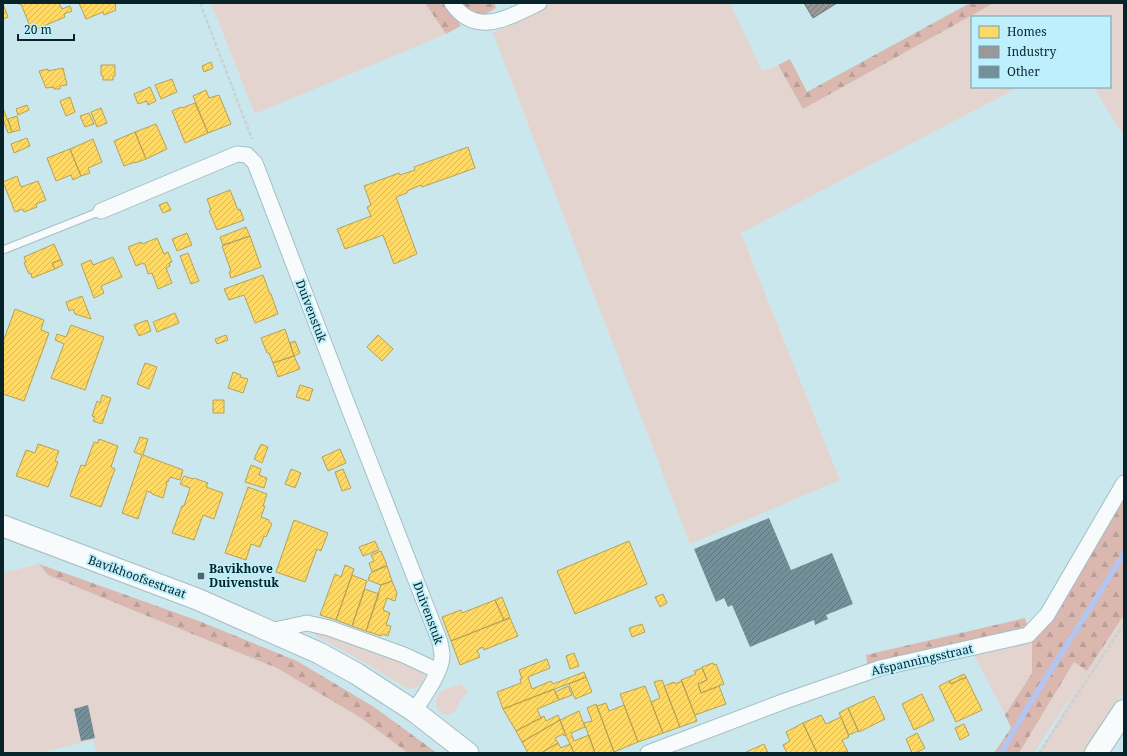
<svg xmlns="http://www.w3.org/2000/svg" width="1127" height="756" font-family="'Noto Serif',serif">
	<style>
		.grass { fill: #e4d4d0 }
		.forest { fill: url(#forest-firs) }
		.homes { fill: url(#homes-hatch); stroke: #b5a254 }
		.industry { fill: url(#industry-hatch); stroke: #6e7677 }
		.lines { fill: none; stroke-linecap: round; stroke-linejoin: round }
		.stream { stroke: #b3c5f1; stroke-width: 5.5 }
		.building { fill: url(#building-hatch) }
		.lane-casing { stroke: #a5bec4; stroke-width: 9 }
		.street-casing { stroke: #a5bec4; stroke-width: 17 }
		.secondary-casing { stroke: #a5bec4; stroke-width: 23 }
		.primary-casing { stroke: #a5bec4; stroke-width: 24 }
		.path { stroke: #c8d1d4; stroke-width: 2.5; stroke-dasharray: 4 2; stroke-linecap: butt }
		.lane { stroke: #f7fbfc; stroke-width: 7 }
		.street { stroke: #f7fbfc; stroke-width: 15 }
		.secondary { stroke: #f7fbfc; stroke-width: 21 }
		.primary { stroke: #f7fbfc; stroke-width: 22 }
		.poi-dot { fill: #4c686e; stroke: #bdf0fc; stroke-width: 1.5 }
		.labels { text-anchor: middle; stroke-width: 4; stroke-linejoin: round; paint-order: stroke }
		.street-label { font-size: 12px; fill: #082329; stroke: #bdf0fc }
		.poi-label { font-size: 12px; font-weight: bold; fill: #082329; stroke: #bdf0fc; text-anchor: start }
	</style>
	<defs>
		<pattern id="forest-firs" width="22" height="20" patternUnits="userSpaceOnUse"><rect width="22" height="20" fill="#dab8b0"/><path d="M5 1l3.5 6h-7zM16 11l3.5 6h-7z" fill="#ba9e97"/></pattern>
		<pattern id="homes-hatch" width="6" height="6" patternUnits="userSpaceOnUse"><rect width="6" height="6" fill="#ffd966"/><path d="M-1 1l2-2M0 6l6-6M5 7l2-2" fill="none" stroke="#d9ba58"/></pattern>
		<pattern id="industry-hatch" width="6" height="6" patternUnits="userSpaceOnUse"><rect width="6" height="6" fill="#999"/><path d="M-1 1l2-2M0 6l6-6M5 7l2-2" fill="none" stroke="#7b7c7d"/></pattern>
		<pattern id="building-hatch" width="6" height="6" patternUnits="userSpaceOnUse"><rect width="6" height="6" fill="#759099"/><path d="M-1 1l2-2M0 6l6-6M5 7l2-2" fill="none" stroke="#5e757d"/></pattern>
	</defs>
	<rect width="100%" height="100%" fill="#cbe7ee"/>
	<path class="grass" d="M211 3H425L446 34 255 114Z
		M552 3H730L762 71 778 65 803 109 994 3H1124V136L1093 87H1110V17H972V87H1019L741 233 840 480 690 544 493 33Z
		M39 564 48 575 135 611 277 668 361 718 408 753H97L93 740 40 753H3V573Z
		M1124 615V692L1084 753H1039L1080 682 1034 753H1019L1074 662 1087 671Z
		M315 631 390 655 424 671C428 682 418 689 408 689L369 665 315 635 314 632Z
		M1032 641V673L1005 715 974 655Z
		M460 684 469 691C466 694 462 698 460 701 458 705 458 709 454 712 445 720 434 710 436 700 437 697 439 693 440 691Z"/>
	<path class="forest" d="M425 3H446L461 26 446 34Z
		M463 3H494L496 8 474 21Z
		M970 3H994L803 109 778 65 790 59 807 92Z
		M1124 499V615L1087 671 1074 662 1019 753H994L1011 728 1005 715 1032 673V641L869 679 866 655 1025 618 1032 640 1052 617Z
		M39 564 199 621 297 661 374 707 437 753H408L361 718 277 668 135 611 48 575Z"/>
	<path class="homes" d="M18 3H59L62 9 70 6 72 11 64 14 65 17 32 31 21 4H18Z
		M79 3H115L116 7 115 8 116 10 104 15 103 12 86 19Z
		M3 4 8 17 3 19Z
		M211 62 213 68 204 72 202 66Z
		M101 65H115V76H113V80H103V76L101 75Z
		M63 68 67 85 60 86V89H54V87L46 88 39 71 48 69V71Z
		M172 79 177 92 161 99 155 85Z
		M150 87 156 101 148 105 147 101 138 104 134 94Z
		M206 90 209 98 219 95 231 124 208 133 193 96Z
		M70 97 75 112 66 116 60 101Z
		M195 103 208 133 185 143 172 111 181 107 182 108Z
		M27 105 29 110 18 115 16 109Z
		M3 108 12 132 8 133 3 119Z
		M101 108 107 123 97 127 91 112Z
		M89 113 94 124 85 127 80 116Z
		M17 116 20 130 12 132 8 119Z
		M156 124 167 149 146 159 135 132Z
		M135 132 146 159 135 163V162L124 166 114 141Z
		M27 138 30 146 14 153 11 144Z
		M93 139 102 162 88 168 90 173 81 176 70 149Z
		M468 147 475 168 422 187 421 185 407 191V193L396 197 417 254 394 264 383 235 345 249 337 229 371 216 367 207 371 205 364 186 399 173 400 175 415 170 414 167Z
		M70 149 81 176 73 180 71 175 56 181 47 158Z
		M17 176 21 187 38 181 46 200 36 204 37 207 24 212 23 209 15 212 3 182Z
		M230 190 238 210 240 209 244 220 217 230 209 211 211 210 207 199Z
		M167 202 171 210 163 213 159 205Z
		M246 227 250 236 223 245 220 237Z
		M187 233 192 245 177 251 172 239Z
		M250 236 261 267 231 278 229 272 231 271 222 246Z
		M157 238 164 254 168 252 172 262 169 263 170 266 166 268 172 283 158 289 152 273 148 274 145 264H143V263L136 266 128 247 141 242 142 244Z
		M54 244 61 260 52 263 55 269 32 278 31 273 29 274 24 263 26 262 24 257Z
		M188 253 199 281 191 284 180 256Z
		M113 257 122 277 101 286 104 293 94 298 81 264 91 260 93 265Z
		M61 260 63 265 55 269 52 263Z
		M263 275 270 294H271L278 314 255 323 244 295 229 300 224 289Z
		M82 296 91 319 75 314 73 309 69 311 66 302Z
		M15 309 44 320 41 330 49 333 24 401 3 394V342Z
		M175 313 179 323 157 332 153 322Z
		M147 320 151 331 139 336 134 325Z
		M71 325 104 337 85 390 51 378 64 344 55 340 57 334 66 337Z
		M285 329 294 356 273 363 269 353H267L261 338Z
		M226 335 228 340 217 344 215 339Z
		M378 335 393 349 382 361 367 347Z
		M295 341 300 353 294 356 290 343Z
		M294 356 300 369 278 377 273 363Z
		M145 363 157 367 149 389 137 384Z
		M233 372 241 375 240 377 248 379 243 393 228 388Z
		M300 385 313 389 309 401 296 397Z
		M102 395 111 398 102 424 93 421 95 417 92 416 97 401 100 403Z
		M213 400H224V413H213Z
		M140 437 148 439 143 455 183 470 180 480 170 477 168 482 167 481 166 484H167L163 498 152 494V493L147 491 138 519 122 513 142 455 134 452Z
		M99 439 118 446 111 467 115 469 101 507 70 496 81 465 85 466 94 442 98 443Z
		M38 444 59 451 55 461 58 462 48 487 16 476 26 450 35 453Z
		M261 444 268 447 262 463 254 459Z
		M340 449 346 463 328 471 322 457Z
		M251 465 261 469 259 475 267 478 264 488 245 482Z
		M291 469 301 473 295 488 285 484Z
		M343 469 351 488 342 491 335 472Z
		M184 476 193 479 194 478 208 483 206 487 223 493 214 519 203 515 194 540 172 533 182 506H184L190 488 180 484Z
		M248 487 267 494 263 506H265L261 517 269 520V522L272 524 266 537 264 536 260 547 251 544 246 560 225 553Z
		M294 520 328 533 321 551 317 549 305 582 276 572Z
		M375 541 379 550 363 556 359 547Z
		M629 541 647 584 575 614 557 571Z
		M381 551 387 565 372 572 369 563 374 561 371 555Z
		M345 565 354 569 336 620 320 615 335 574 341 577Z
		M387 566 392 581 381 585 368 580 370 574 373 572H372Z
		M352 575 367 581 352 626 336 620Z
		M392 581 397 593 395 601 387 598 383 610 390 613 386 625 391 626 388 636 383 634 381 636 366 631 381 585Z
		M365 589 379 594 366 631 352 626Z
		M663 594 667 603 660 607 655 597Z
		M502 597 510 617 504 620 495 600Z
		M495 600 504 620 451 641 442 617 461 610 462 613Z
		M510 618 518 636 484 650 483 647 477 650 480 657 460 665 451 641Z
		M642 624 645 632 632 637 629 628Z
		M574 653 579 666 570 669 566 656Z
		M547 659 550 668 528 677 532 689 551 681 553 684 584 672 586 677 503 709 497 692 521 683 520 679H522L519 670Z
		M713 663 714 665 716 664 724 684 701 693 698 684 707 680 702 667Z
		M702 668 707 680 698 684 701 693 719 686 726 704 695 715 681 680 696 674 694 671Z
		M964 674 966 677 951 684 949 681Z
		M586 677 592 692 575 699 569 684Z
		M966 677 982 710 956 722 939 686 949 681 951 684Z
		M662 680 680 727 663 733 651 702 660 698 654 682Z
		M682 681 697 721 680 727 664 686 674 682 675 684Z
		M568 686 572 695 559 700 555 692Z
		M645 686 663 733 638 742 620 694Z
		M554 689 559 700 537 709 541 718 516 731 503 709Z
		M922 694 934 720 914 730 902 704Z
		M874 696 885 719 859 732 848 708Z
		M606 703 609 711 624 705 638 742 614 752 597 706Z
		M596 704 614 752 610 753H595L584 723 592 721 587 708Z
		M848 708 858 731 849 735 839 713Z
		M579 711 585 727 571 733 574 741 589 735 595 753H574L563 729 560 720Z
		M558 715 560 720 522 742 516 731 544 716 546 721Z
		M821 715 826 724 841 717 849 737 842 740 848 752 817 753 803 723Z
		M560 720 566 735 564 736 563 734 555 738 558 743 541 753H528L522 742Z
		M803 723 817 753H787L783 745 790 741 786 732Z
		M964 724 969 735 960 740 955 728Z
		M917 733 925 748 916 753H912L906 739Z
		M558 743 561 748 570 744 574 753H541Z
		M764 744 768 753H746V752Z"/>
	<path class="industry" d="M804 3H837L813 18Z"/>
	<g class="lines">
		<path class="stream" d="M1001 753 1029 705 1124 554"/>
	</g>
	<path class="building" d="M769 518 791 570 832 553 853 604 826 615 828 619 815 625 814 620 750 647 732 605 728 607 724 598 716 602 694 549Z
		M88 705 95 738 81 741 74 709Z"/>
	<g class="lines">
		<g class="lane-casing">
			<path id="lane" d="M3 250 101 211"/>
		</g>
		<g class="street-casing">
			<path id="street" d="M452 3C476 38 509 17 539 3
				M101 211 237 154 247 155 255 163 348 406 440 642C440 646 442 650 442 655 443 670 423 698 414 711
				M270 631 307 623 329 628 404 655 438 671
				M648 753 785 701 880 668 1028 635 1047 615 1124 483"/>
		</g>
		<g class="secondary-casing">
			<path id="secondary" d="M3 526 197 599 319 653 357 674 414 711 468 753"/>
		</g>
		<g class="primary-casing">
			<path id="primary" d="M1096 753 1124 711"/>
		</g>
		<path class="path" d="M200 3 252 139
			M1039 753 1124 624"/>
		<use href="#lane" class="lane"/>
		<use href="#street" class="street"/>
		<use href="#secondary" class="secondary"/>
		<use href="#primary" class="primary"/>
	</g>
	<rect class="poi-dot" x="197" y="572" width="8" height="8" rx="2"/>
	<g class="labels">
		<g class="street-label">
			<text transform="translate(311 311) rotate(69)" y="4">Duivenstuk</text>
			<text transform="translate(137 577) rotate(20)" y="4">Bavikhoofsestraat</text>
			<text transform="translate(428 613) rotate(70)" y="4">Duivenstuk</text>
			<text transform="translate(922 660) rotate(-13)" y="4">Afspanningsstraat</text>
		</g>
		<g class="poi-label">
			<text x="209" y="573">Bavikhove<tspan x="209" dy="14">Duivenstuk</tspan></text>
		</g>
	</g>
	<rect width="1127" height="756" fill="none" stroke="#082329" stroke-width="8"/>
	<rect x="971" y="16" width="140" height="72" fill="#bdf0fc" stroke="#759ea8"/>
	<rect x="979" y="26" width="20" height="12" fill="#ffd966" stroke="#759ea8"/>
	<text x="1007" y="36" font-size="12" fill="#082329">Homes</text>
	<rect x="979" y="46" width="20" height="12" fill="#999999" stroke="#759ea8"/>
	<text x="1007" y="56" font-size="12" fill="#082329">Industry</text>
	<rect x="979" y="66" width="20" height="12" fill="#759099" stroke="#759ea8"/>
	<text x="1007" y="76" font-size="12" fill="#082329">Other</text>
	<path d="M18 34v6h56v-6" fill="none" stroke="#082329" stroke-width="2"/>
	<text x="24" y="34" font-size="12" fill="#082329" stroke="#bdf0fc" stroke-width="3" paint-order="stroke">20 m</text>
</svg>
